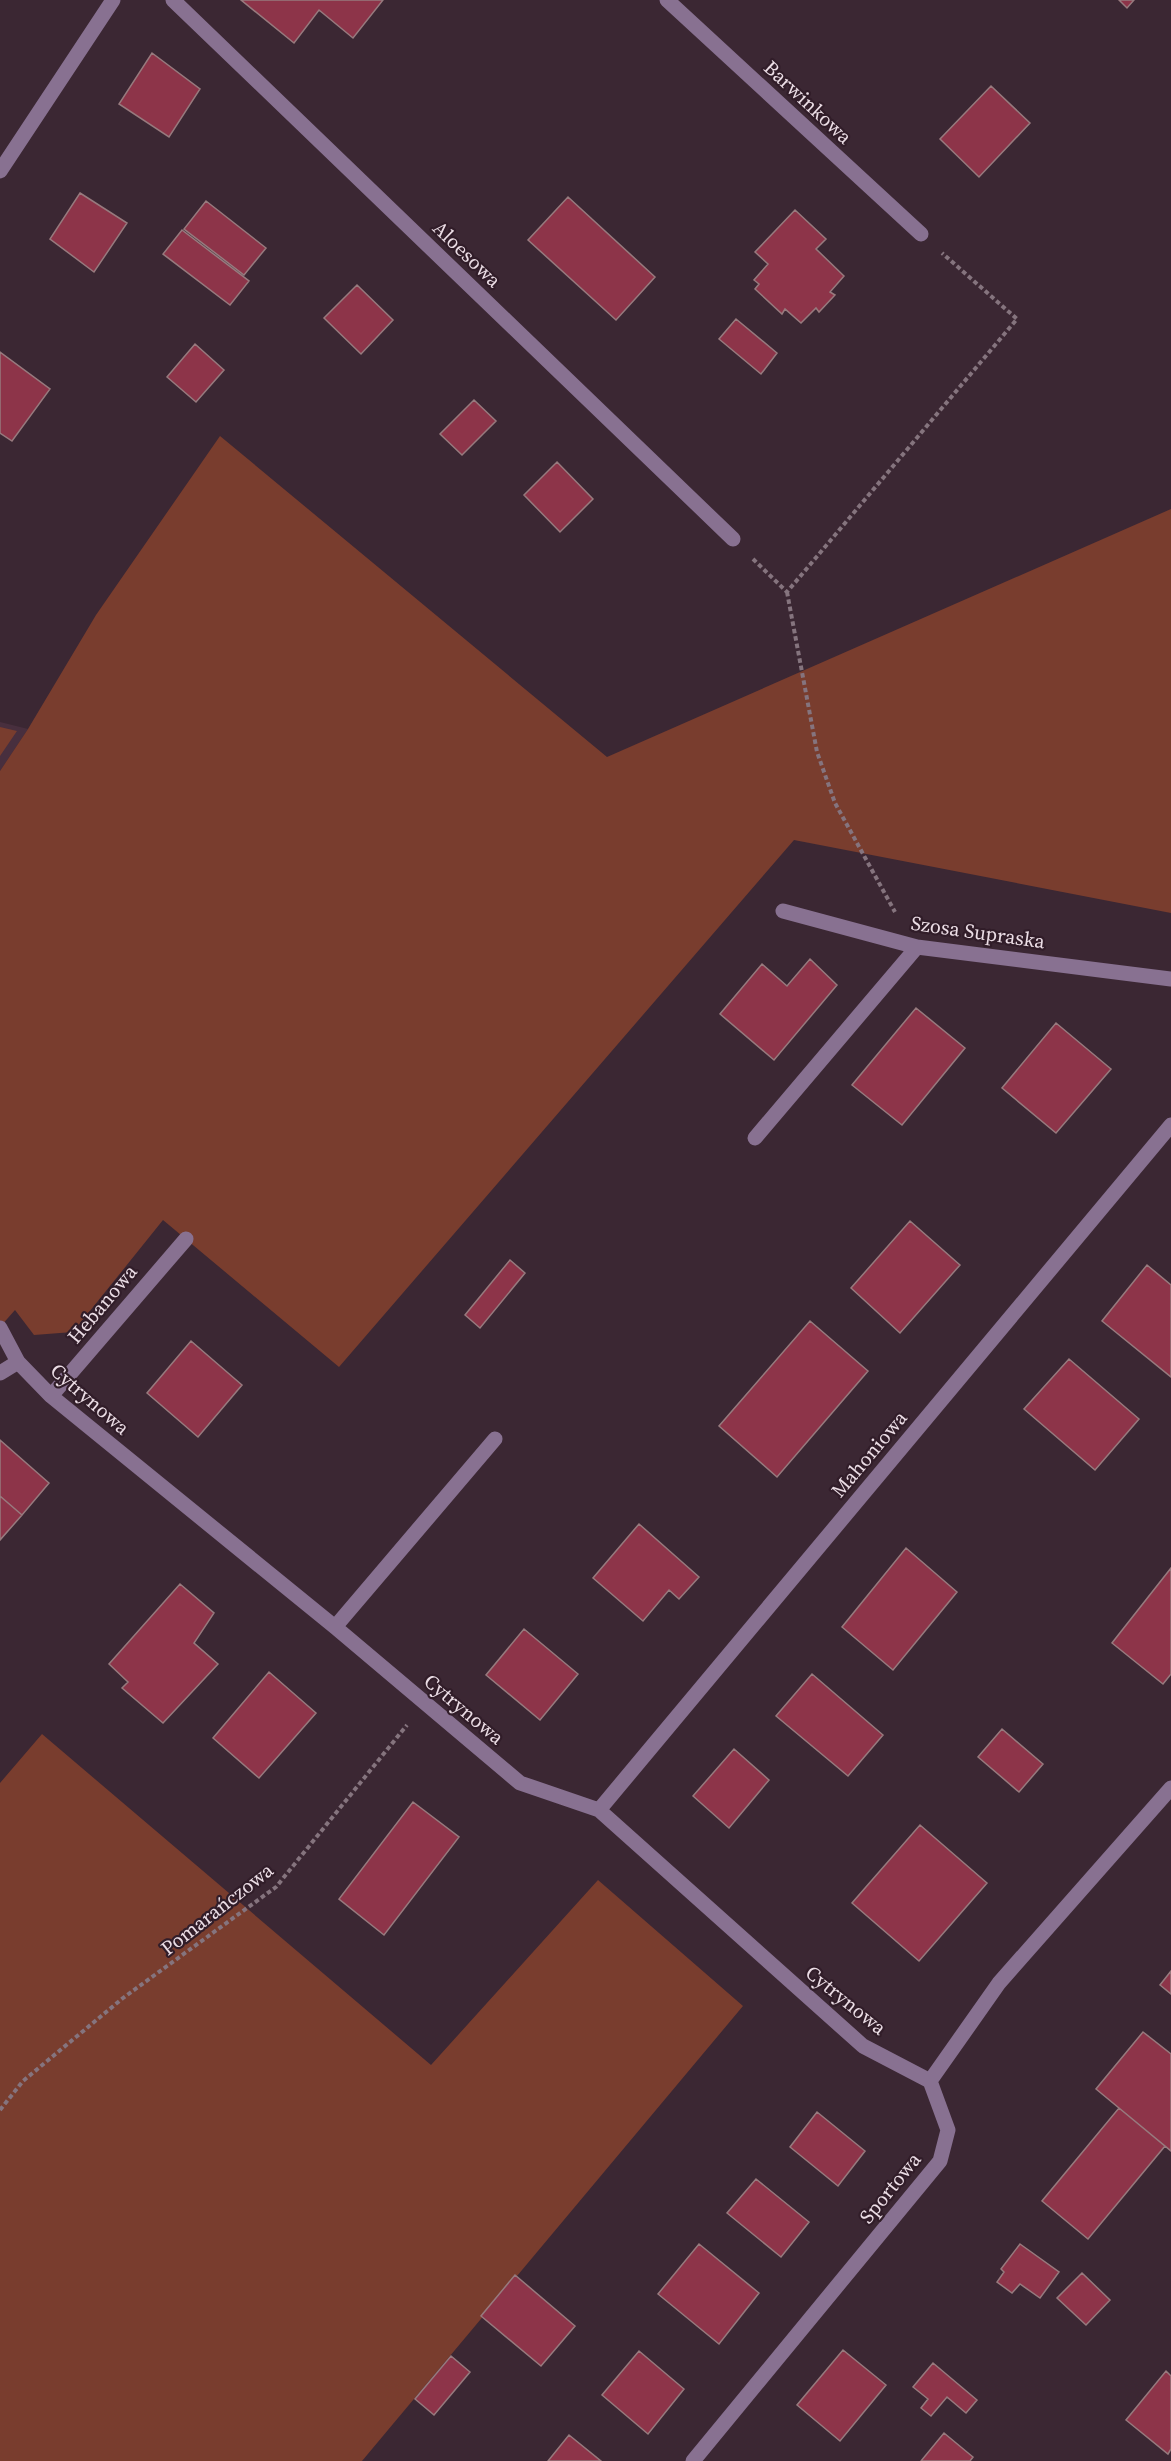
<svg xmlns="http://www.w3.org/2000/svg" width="1171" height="2461" font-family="'Source Serif 4',serif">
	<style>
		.built { fill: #482f3e }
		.green { fill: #793d2e }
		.building { fill: #8d3449; stroke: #977a7e; stroke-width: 1.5 }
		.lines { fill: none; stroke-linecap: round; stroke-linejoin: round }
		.path { stroke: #85747e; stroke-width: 4; stroke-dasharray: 4.5 3; stroke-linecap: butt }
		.minor { stroke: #887191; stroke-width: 15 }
		.labels { text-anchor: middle; stroke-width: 4.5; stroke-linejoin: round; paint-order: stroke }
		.street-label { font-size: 20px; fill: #ebdde5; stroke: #311d29 }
	</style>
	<rect width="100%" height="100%" fill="#3b2733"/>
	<path class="built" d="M0 722 28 729 0 771Z"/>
	<path class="green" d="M220 436 607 757 1171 509V913L794 840 339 1367 163 1220 73 1332 34 1335 15 1310 0 1327V771L28 729 96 615Z
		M0 727 17 731 0 756Z
		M42 1734 431 2065 598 1880 743 2006 362 2461H0V1783Z"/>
	<path class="building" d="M241 0H383L353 38 319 10 294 43Z
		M1119 0H1134L1127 8Z
		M152 53 200 89 169 137 119 104Z
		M991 86 1030 123 979 177 940 139Z
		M80 193 127 223 94 272 50 239Z
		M568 197 655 277 616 320 528 240Z
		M206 201 266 248 244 275 184 229Z
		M795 210 826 239 816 249 844 276 830 292 835 295 819 312 816 308 801 323 785 309 782 314 755 289 759 284 754 280 768 264 755 252Z
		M182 230 249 281 230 305 163 254Z
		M357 285 393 320 361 354 324 318Z
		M736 319 777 353 761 374 719 339Z
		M195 344 224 370 196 402 167 377Z
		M0 352 50 389 12 441 0 433Z
		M474 400 496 421 462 455 440 434Z
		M557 462 593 499 560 532 524 495Z
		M810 959 837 985 774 1060 720 1014 762 964 787 986Z
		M916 1008 965 1048 902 1125 852 1085Z
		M1056 1023 1111 1069 1056 1133 1002 1088Z
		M910 1221 960 1265 900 1333 851 1288Z
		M510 1260 525 1273 480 1328 465 1315Z
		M1147 1265 1171 1285V1377L1102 1321Z
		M810 1321 868 1371 777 1477 719 1426Z
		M191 1341 242 1385 198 1437 147 1393Z
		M1069 1359 1139 1419 1095 1470 1024 1409Z
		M0 1440 49 1483 22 1515 0 1496Z
		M0 1496 22 1515 0 1540Z
		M639 1524 699 1577 679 1599 669 1590 643 1621 593 1578Z
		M906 1548 957 1592 893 1670 842 1627Z
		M1171 1568V1674L1163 1684 1112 1643Z
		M180 1584 214 1613 194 1643 218 1664 163 1723 122 1688 128 1682 109 1664Z
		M524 1629 578 1674 540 1720 486 1675Z
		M269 1672 316 1713 259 1778 213 1738Z
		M812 1674 883 1735 848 1776 776 1716Z
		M1002 1729 1043 1764 1019 1792 978 1757Z
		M734 1749 769 1780 729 1828 693 1796Z
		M413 1802 459 1837 384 1935 339 1899Z
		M920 1825 987 1883 919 1961 852 1903Z
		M1171 1971V1994L1160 1985Z
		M1143 2032 1171 2054V2151L1096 2089Z
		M1119 2108 1165 2146 1088 2239 1042 2201Z
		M817 2112 865 2151 838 2186 790 2147Z
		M756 2179 809 2222 781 2257 727 2213Z
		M699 2244 759 2293 719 2344 658 2294Z
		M1020 2244 1059 2272 1040 2298 1020 2284 1012 2293 997 2282 1004 2272 1001 2269Z
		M1082 2273 1110 2300 1086 2325 1057 2298Z
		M515 2275 575 2326 541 2366 481 2316Z
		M843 2350 886 2385 840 2441 797 2405Z
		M639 2351 684 2389 648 2434 602 2395Z
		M451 2356 470 2372 434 2415 415 2399Z
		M933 2363 977 2400 966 2413 947 2397 931 2416 921 2408 928 2399 913 2387Z
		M1166 2371 1171 2376V2449L1168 2454 1126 2420Z
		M944 2433 973 2457 970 2461H921Z
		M569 2435 601 2461H548Z"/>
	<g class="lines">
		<path class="path" d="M753 559 787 592 1017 319 942 253
			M787 592 817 752 835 803 895 912
			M0 2110 23 2081 123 1998 276 1887 407 1725"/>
		<path class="minor" d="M173 0 733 539
			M667 0 921 234
			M0 171 113 0
			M783 911 917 947 1171 979
			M755 1138 917 947
			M0 1328 18 1362 51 1396 335 1627 520 1783 599 1810 863 2046 930 2081
			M0 1373 18 1362
			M51 1396 186 1239
			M335 1627 495 1439
			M599 1810 1171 1125
			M930 2081 999 1983 1171 1788
			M693 2461 940 2161 948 2130 930 2081"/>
	</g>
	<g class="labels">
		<g class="street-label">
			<text transform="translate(808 102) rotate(43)" y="7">Barwinkowa</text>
			<text transform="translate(467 254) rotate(44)" y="7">Aloesowa</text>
			<text transform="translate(978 932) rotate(8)" y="7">Szosa Supraska</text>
			<text transform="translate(102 1304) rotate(-50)" y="7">Hebanowa</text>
			<text transform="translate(90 1399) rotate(41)" y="7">Cytrynowa</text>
			<text transform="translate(869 1454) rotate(-50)" y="7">Mahoniowa</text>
			<text transform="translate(464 1709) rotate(40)" y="7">Cytrynowa</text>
			<text transform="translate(217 1909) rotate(-38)" y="7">Pomarańczowa</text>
			<text transform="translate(846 2000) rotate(39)" y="7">Cytrynowa</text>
			<text transform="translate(890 2188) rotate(-51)" y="7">Sportowa</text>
		</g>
	</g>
</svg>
